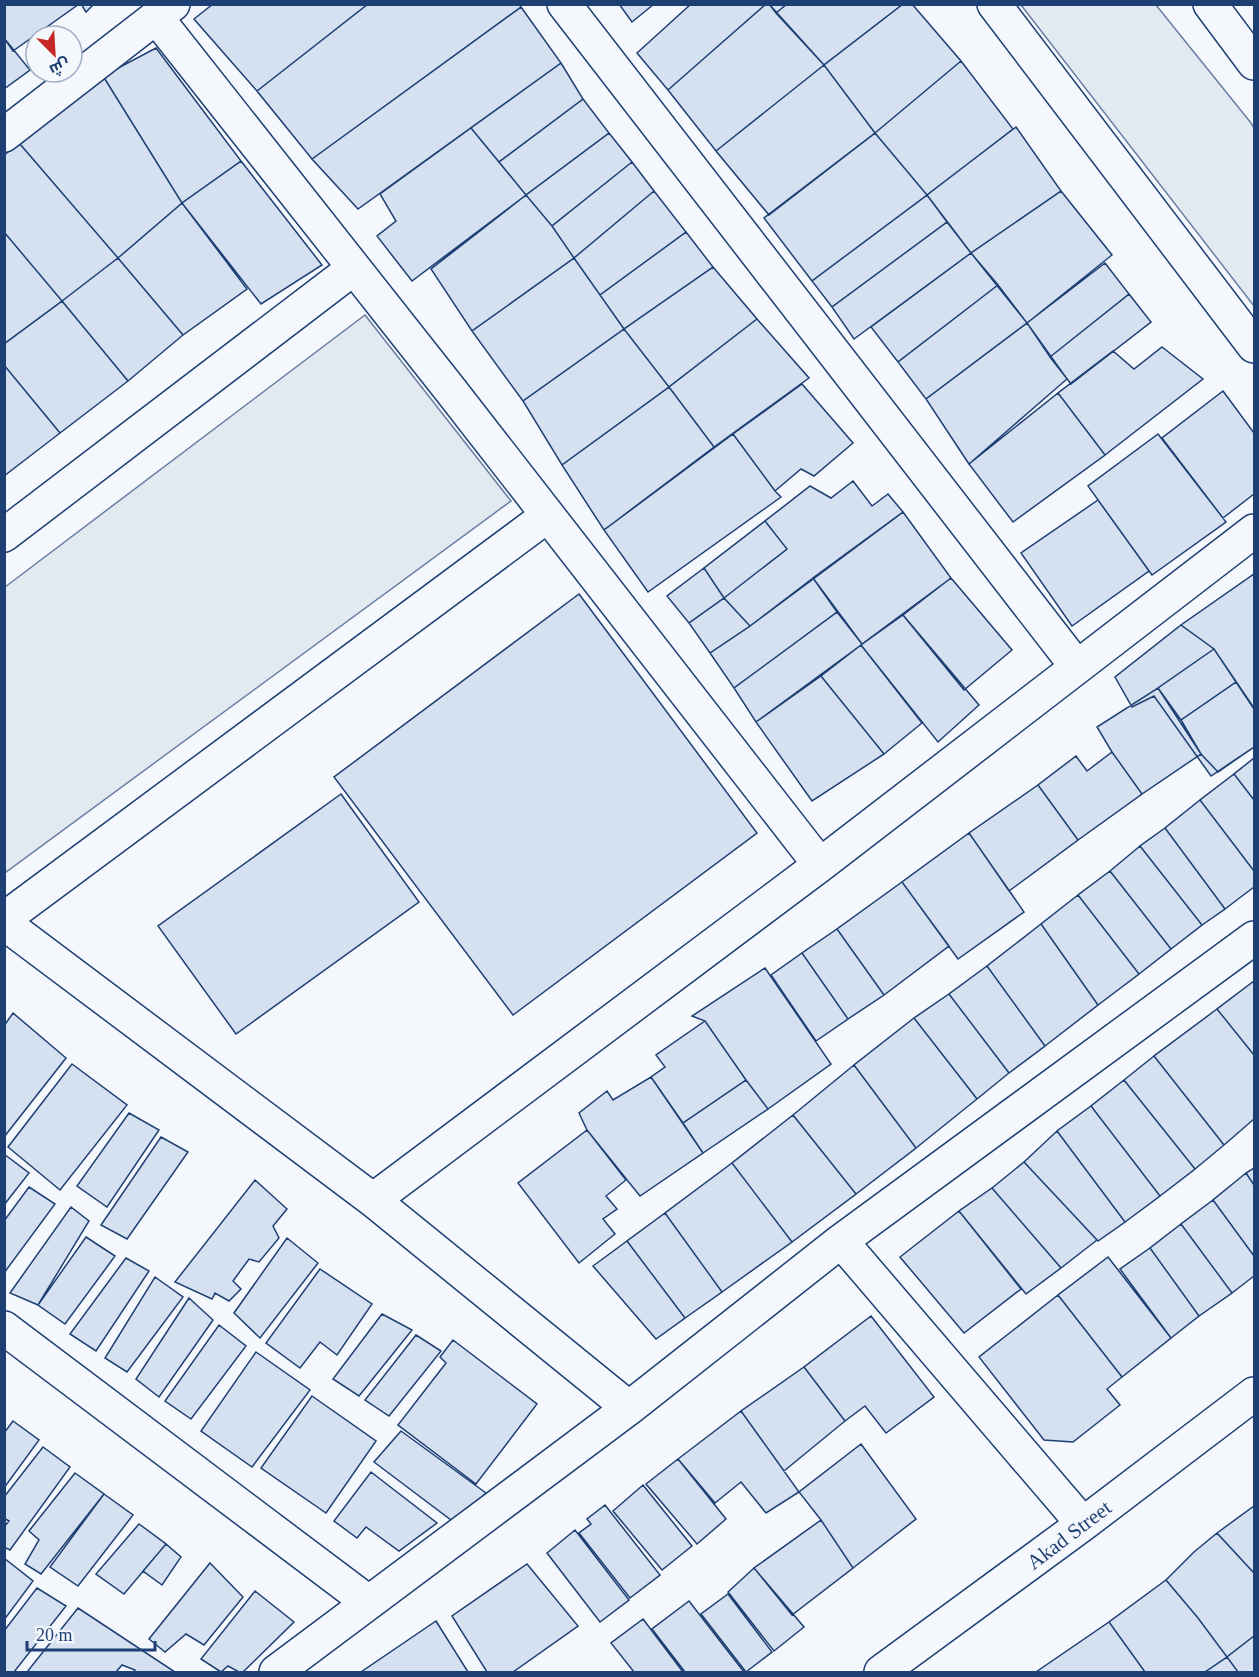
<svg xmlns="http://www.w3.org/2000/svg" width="1259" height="1677" font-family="'Times New Roman',Cairo,serif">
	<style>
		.green { fill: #e3e9f0; stroke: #687fa3; stroke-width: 1.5 }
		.building { fill: #d5e0f0; stroke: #1d3f73; stroke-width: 1.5 }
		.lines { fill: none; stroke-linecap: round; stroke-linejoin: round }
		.minor-casing { stroke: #1d3f73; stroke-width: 36 }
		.secondary-casing { stroke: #1d3f73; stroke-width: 36 }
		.minor { stroke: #f4f7fb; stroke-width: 33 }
		.secondary { stroke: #f4f7fb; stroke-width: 33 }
		.labels { text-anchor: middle; stroke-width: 4.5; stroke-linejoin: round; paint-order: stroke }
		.street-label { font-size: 21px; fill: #1d3f73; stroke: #f4f7fb }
	</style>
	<rect width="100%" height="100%" fill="#f4f7fb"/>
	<path class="green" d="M1021 5H1156L1251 123 1254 128V306Z
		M365 315 511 501 6 872 4 871 5 587Z"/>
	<path class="building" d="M4 4H79L13 51 4 38Z
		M81 4H94L86 12Z
		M213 4H368L257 91 194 19Z
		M368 4H519L521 7 312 159 257 91Z
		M619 4H654L632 22Z
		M691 4H766L668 90 637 53Z
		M766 4H769L824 65 716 151 668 90Z
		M769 4H787L776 13Z
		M787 4H903L824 65 776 13Z
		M903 4H912L961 61 875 133 824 65Z
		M521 7 561 63 358 209 312 159Z
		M4 38 30 70 4 89Z
		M156 48 241 161 182 203 103 76Z
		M961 61 1013 129 927 195 875 133Z
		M561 63 583 99 499 162 471 128Z
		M824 65 875 133 769 215 716 151Z
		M103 76 182 203 118 258 20 144Z
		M583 99 609 133 526 195 499 162Z
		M1016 127 1061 191 971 253 927 195Z
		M471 128 526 195 412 281 377 236 396 221 380 194Z
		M609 133 632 162 552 226 526 195Z
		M875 133 927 195 812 281 764 218Z
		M20 144 118 258 62 301 4 232V155Z
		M241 161 322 265 261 304 182 203Z
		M632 162 654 191 574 258 552 226Z
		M654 191 686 232 600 295 574 258Z
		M1061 191 1112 255 1027 323 971 253Z
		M526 195 552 226 574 258 472 331 431 269Z
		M927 195 947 222 832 307 812 281Z
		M182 203 247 289 183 335 118 258Z
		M947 222 971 253 854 339 832 307Z
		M4 232 62 301 4 344Z
		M686 232 713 267 624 329 600 295Z
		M971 253 998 285 898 362 871 327Z
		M118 258 183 335 128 381 62 301Z
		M574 258 624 329 523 401 472 331Z
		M1105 263 1129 294 1050 357 1027 323Z
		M713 267 757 319 669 387 624 329Z
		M998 285 1027 323 926 399 898 362Z
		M1129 294 1151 322 1071 384 1050 357Z
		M62 301 128 381 60 433 4 365V344Z
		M757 319 809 378 714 447 669 387Z
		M1027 323 1067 379 969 464 926 399Z
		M624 329 669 387 562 465 523 401Z
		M1162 347 1203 379 1105 455 1058 393 1113 351 1134 369Z
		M4 365 60 433 4 476Z
		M802 384 853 443 814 476 801 469 775 491 733 434Z
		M669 387 714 447 604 530 562 465Z
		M1223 391 1254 433V494L1223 518 1162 438Z
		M1058 393 1105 455 1013 522 969 464Z
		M733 434 775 491 781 497 648 592 604 530Z
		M1158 434 1226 522 1152 575 1088 486Z
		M853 481 872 506 888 494 903 512 750 626 724 598 787 549 765 521 810 486 831 498Z
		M1098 500 1149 571 1072 626 1021 553Z
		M903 512 951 578 862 644 813 578Z
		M765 521 787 549 724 598 704 568Z
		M704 568 724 598 689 623 667 596Z
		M1254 574V709L1214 649 1181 625Z
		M813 578 837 612 734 688 710 653 750 626Z
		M951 578 1012 650 964 690 903 615Z
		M579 594 757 833 513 1015 334 777Z
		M724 598 750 626 710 653 689 623Z
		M837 612 862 644 861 645 756 722 734 688Z
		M903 615 979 705 938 742 861 645Z
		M1181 625 1214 649 1254 708V747L1211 776 1154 696 1132 707 1115 677Z
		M861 645 922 723 884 754 821 676Z
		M1214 649 1236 682 1181 720 1158 688Z
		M821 676 884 754 812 801 756 722Z
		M1236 682 1254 709V747L1218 772 1201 754 1181 720Z
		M1158 688 1201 754 1142 794 1112 752 1097 727Z
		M1112 752 1142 794 1078 840 1038 785 1076 756 1087 771Z
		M1254 758V800L1234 774Z
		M1234 774 1254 800V871L1200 800Z
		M1038 785 1078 840 1009 891 969 833Z
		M341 794 419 902 236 1034 158 926Z
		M1200 800 1254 871V887L1225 909 1165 828Z
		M1165 828 1225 909 1202 925 1140 846Z
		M969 833 1024 912 958 959 902 882Z
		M1140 846 1202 925 1171 949 1110 871Z
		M1110 871 1171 949 1139 974 1078 895Z
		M902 882 949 946 884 995 837 929Z
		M1078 895 1139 974 1098 1005 1041 924Z
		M1041 924 1098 1005 1045 1046 987 966Z
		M837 929 884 995 848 1019 802 953Z
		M802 953 848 1019 816 1041 771 975Z
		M987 966 1045 1046 1009 1073 949 994Z
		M765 968 831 1064 768 1109 746 1080 705 1021 692 1016Z
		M1254 981V1055L1217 1009Z
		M949 994 1009 1073 977 1099 914 1018Z
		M1217 1009 1254 1055V1119L1224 1145 1154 1056Z
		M13 1013 66 1058 4 1137V1026Z
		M914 1018 977 1099 916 1148 854 1065Z
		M705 1021 746 1080 683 1123 651 1077 665 1067 656 1055Z
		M1154 1056 1224 1145 1195 1169 1124 1080Z
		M72 1064 127 1105 60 1190 8 1147Z
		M854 1065 916 1148 856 1194 793 1115Z
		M651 1077 703 1153 640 1196 587 1130 579 1113 607 1091 613 1100Z
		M746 1080 768 1109 703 1153 683 1123Z
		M1124 1080 1195 1169 1160 1196 1091 1106Z
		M1091 1106 1160 1196 1125 1222 1057 1131Z
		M129 1113 159 1130 107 1207 77 1186Z
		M793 1115 856 1194 792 1242 732 1163Z
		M587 1130 626 1180 606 1196 617 1209 603 1219 615 1234 579 1263 518 1183Z
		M1057 1131 1125 1222 1098 1241 1024 1162Z
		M161 1137 188 1152 127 1239 101 1225Z
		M4 1154 29 1173 4 1205Z
		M1024 1162 1097 1240 1061 1268 992 1188Z
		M732 1163 792 1242 722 1292 665 1213Z
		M1254 1168V1185L1246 1173Z
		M1246 1173 1254 1185V1256L1213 1200Z
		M255 1180 287 1209 273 1226 279 1238 259 1262 249 1259 233 1281 241 1289 229 1301 215 1293 212 1299 175 1282Z
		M29 1187 55 1204 4 1273V1221Z
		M992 1188 1061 1268 1026 1294 959 1211Z
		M1213 1200 1254 1256V1276L1232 1293 1181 1224Z
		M71 1207 89 1221 38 1305 10 1293Z
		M959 1211 1021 1289 964 1333 900 1257Z
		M665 1213 722 1292 685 1318 627 1241Z
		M1181 1224 1232 1293 1199 1316 1150 1248Z
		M86 1237 115 1256 65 1324 38 1305Z
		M287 1238 318 1263 260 1338 234 1313Z
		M627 1241 685 1318 656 1339 593 1266Z
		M1150 1248 1199 1316 1171 1338 1120 1269Z
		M1108 1257 1171 1338 1122 1377 1058 1295Z
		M126 1258 149 1271 96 1351 70 1334Z
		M320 1269 372 1304 337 1355 320 1342 300 1368 266 1343Z
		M155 1277 183 1297 127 1372 105 1358Z
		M1058 1295 1122 1377 1107 1389 1120 1405 1073 1442 1044 1440 979 1357Z
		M189 1298 213 1320 159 1397 136 1379Z
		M382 1314 412 1330 359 1396 333 1379Z
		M871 1316 934 1397 886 1433 865 1406 845 1421 804 1367Z
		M219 1325 246 1346 191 1419 165 1401Z
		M416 1335 441 1351 389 1416 365 1400Z
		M453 1340 537 1404 476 1484 398 1425 446 1363 440 1357Z
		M256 1352 310 1390 252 1467 201 1431Z
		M804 1367 845 1421 784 1471 741 1411Z
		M312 1396 376 1441 326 1513 261 1468Z
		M741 1411 799 1492 766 1513 741 1482 715 1503 678 1459Z
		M13 1421 39 1440 4 1488V1433Z
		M401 1431 486 1493 455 1523 374 1462Z
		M861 1444 916 1519 853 1568 821 1520 799 1492Z
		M43 1447 70 1467 10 1550 4 1547V1527L9 1521 4 1518V1497Z
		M678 1459 726 1519 697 1544 646 1484Z
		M371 1472 437 1523 399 1551 366 1527 357 1538 334 1521Z
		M75 1473 104 1494 41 1574 25 1564 39 1540 29 1531Z
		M643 1485 692 1546 662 1570 613 1511Z
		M104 1494 133 1515 78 1586 50 1567Z
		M605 1505 660 1575 630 1598 579 1533 591 1524 587 1519Z
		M1254 1506V1573L1217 1533Z
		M821 1520 853 1568 792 1615 754 1568Z
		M139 1524 166 1544 124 1594 96 1574Z
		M575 1530 629 1600 600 1622 547 1553Z
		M1217 1533 1254 1573V1636L1227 1657 1198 1618 1166 1580 1194 1552Z
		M166 1544 181 1557 162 1585 143 1571Z
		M4 1558 33 1581 4 1620Z
		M210 1563 243 1597 204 1645 186 1634 165 1652 149 1639Z
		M527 1564 578 1626 513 1672H487L452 1616Z
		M754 1568 804 1627 774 1651 728 1592Z
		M1166 1580 1198 1618 1227 1657 1205 1672H1145L1109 1622Z
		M37 1588 66 1606 14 1672H4V1631Z
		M255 1591 294 1622 243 1672H239L228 1666 221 1672 201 1659Z
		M728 1594 772 1652 746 1672 701 1614Z
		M689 1601 744 1672H685L652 1629Z
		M78 1608 175 1672H133L135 1670 122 1665 116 1672H27Z
		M643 1619 683 1672H634L611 1643Z
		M436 1621 468 1672H361Z
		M1109 1622 1145 1672H1036Z
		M1254 1636V1672H1238L1227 1657Z
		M1227 1657 1238 1672H1205Z"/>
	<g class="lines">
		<g class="minor-casing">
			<path id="minor" d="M564 4 1077 667
				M994 4 1254 346
				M156 17 452 392 820 865
				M4 135 173 4
				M4 535 354 268
				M4 919 547 516
				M4 923 373 1200 629 1408
				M373 1200 820 865 1254 531
				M841 1241 1083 1524
				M4 1328 368 1602
				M276 1672 629 1408 841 1241 1254 938
				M881 1672 1083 1524 1254 1394"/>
		</g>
		<g class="secondary-casing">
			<path id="secondary" d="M1210 4 1254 63"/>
		</g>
		<use href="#minor" class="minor"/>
		<use href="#secondary" class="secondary"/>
	</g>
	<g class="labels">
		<g class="street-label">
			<text transform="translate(1069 1535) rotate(-37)" y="7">Akad Street</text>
		</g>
	</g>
	<rect width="1259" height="1677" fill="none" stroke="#1d3f73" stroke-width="12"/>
	<g transform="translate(54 54) rotate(156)"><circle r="28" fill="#f4f7fb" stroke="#9eadc5" stroke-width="1.5"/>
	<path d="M0-4.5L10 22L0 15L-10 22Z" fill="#c62828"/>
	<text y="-9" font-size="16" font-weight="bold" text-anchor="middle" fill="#1d3f73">ش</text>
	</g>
	<path d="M27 1641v9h128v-9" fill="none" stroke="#1d3f73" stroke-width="3"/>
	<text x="36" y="1641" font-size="18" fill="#1d3f73" stroke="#f4f7fb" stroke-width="4.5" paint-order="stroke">20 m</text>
</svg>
